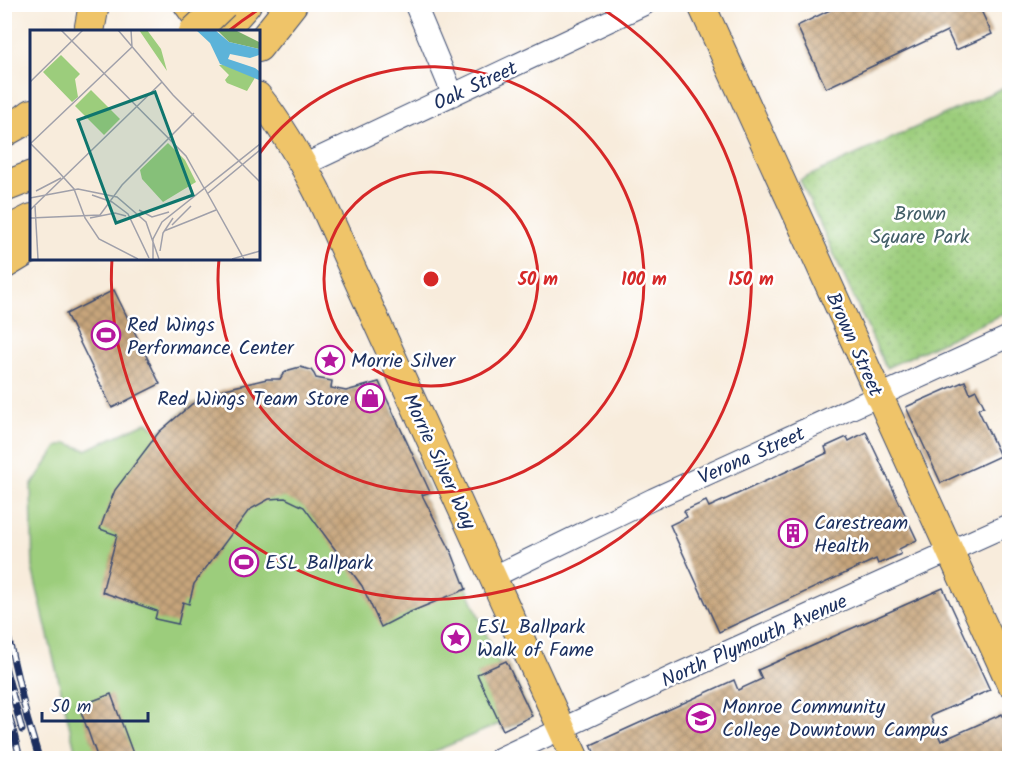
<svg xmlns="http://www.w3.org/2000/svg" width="1014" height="763" font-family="Kalam,sans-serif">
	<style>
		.green { fill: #9ccd7c; stroke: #5c7e6d; stroke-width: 1.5 }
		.park { fill: url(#park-dots); stroke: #5c7e6d; stroke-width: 1.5 }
		.building { fill: url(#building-cross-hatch) }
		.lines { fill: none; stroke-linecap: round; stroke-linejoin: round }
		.minor-casing { stroke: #3c4b71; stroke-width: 23 }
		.major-casing { stroke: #3c4b71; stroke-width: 29 }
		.highway-casing { stroke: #3c4b71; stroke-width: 32 }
		.minor { stroke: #fff; stroke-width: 21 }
		.major { stroke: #efc469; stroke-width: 27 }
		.highway { stroke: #efc469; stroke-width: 30 }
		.rail-casing { stroke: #1b2f5e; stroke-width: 7 }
		.rail { stroke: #fff; stroke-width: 4.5; stroke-dasharray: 14; stroke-linecap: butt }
		.highway-bridge-casing { stroke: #3c4b71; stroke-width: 32; stroke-linecap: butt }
		.highway-bridge { stroke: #efc469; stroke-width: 30 }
		.ring { fill: none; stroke: #d62828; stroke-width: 3 }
		.labels { text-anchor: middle; stroke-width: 5; stroke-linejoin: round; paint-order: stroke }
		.street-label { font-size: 20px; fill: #1b2f5e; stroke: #fff }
		.park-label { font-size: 20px; fill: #425e67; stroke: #fff }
		.poi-label { font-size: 20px; fill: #1b2f5e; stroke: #fff; text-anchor: start }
		.inset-road { fill: none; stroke: #a0a0aa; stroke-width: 1.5 }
		.view { fill: #0f766e; fill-opacity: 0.15; stroke: #0f766e; stroke-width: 3 }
		.inset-edge { fill: none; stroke: #1b2f5e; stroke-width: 3 }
		.centre { fill: #d62828; stroke: #fff; stroke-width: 3 }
		.ring-label { font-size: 18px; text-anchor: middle; font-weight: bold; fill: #d62828; stroke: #fff; stroke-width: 5; stroke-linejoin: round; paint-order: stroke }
	</style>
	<defs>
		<pattern id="park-dots" width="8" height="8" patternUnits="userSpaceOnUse" patternTransform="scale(1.5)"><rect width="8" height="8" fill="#9ccd7c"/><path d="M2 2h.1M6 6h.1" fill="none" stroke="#86b06e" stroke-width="1.8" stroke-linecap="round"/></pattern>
		<pattern id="building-cross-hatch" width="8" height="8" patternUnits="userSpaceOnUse" patternTransform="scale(1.5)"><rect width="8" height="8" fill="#c7a57b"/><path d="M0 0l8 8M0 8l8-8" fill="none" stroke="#a18768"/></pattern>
	</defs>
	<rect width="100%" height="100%" fill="#fff"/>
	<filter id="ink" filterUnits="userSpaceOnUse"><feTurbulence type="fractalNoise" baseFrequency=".0167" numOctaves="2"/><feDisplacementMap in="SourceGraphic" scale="12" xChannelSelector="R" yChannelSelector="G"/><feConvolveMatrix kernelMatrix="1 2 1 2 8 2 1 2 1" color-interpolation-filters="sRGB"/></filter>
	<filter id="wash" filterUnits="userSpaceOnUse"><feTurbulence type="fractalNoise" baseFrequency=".008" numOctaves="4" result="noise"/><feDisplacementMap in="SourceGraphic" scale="24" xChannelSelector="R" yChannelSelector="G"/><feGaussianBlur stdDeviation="1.35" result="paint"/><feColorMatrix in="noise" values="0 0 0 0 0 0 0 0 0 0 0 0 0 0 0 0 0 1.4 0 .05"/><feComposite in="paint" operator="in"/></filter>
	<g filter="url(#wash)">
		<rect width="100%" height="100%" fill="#f8ecdc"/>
		<path class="green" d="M300 367C308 369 313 370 316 378L332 381 331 389 346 391 379 382 430 492 422 496 452 553 499 664 506 661 532 716 503 730 499 724 419 758H77L33 572 31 486 57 447 67 443 86 450 147 422 159 432 192 404 267 379H280C285 371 291 369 300 367Z"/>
		<path class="park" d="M1009 85V311L886 368 800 180Z"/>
		<g id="blocks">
			<path class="building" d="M842 4H978L992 34 956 50 947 31 826 88 797 26Z
				M114 290 160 384 112 408 66 314Z
				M300 367 311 370 314 374 316 378 332 381 331 388 346 391 379 382 430 492 422 495 452 553 466 589 408 613 381 627 362 586 304 507 285 498 269 499 249 510 194 584 189 604 183 602 178 624 155 619 157 611 102 592 117 535 100 529 105 515 115 490 159 432 192 404 221 390 267 379H280L283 374 289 370Z
				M965 381 970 393 976 390 984 406 978 409 1000 456 941 483 906 407Z
				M866 432 917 540 899 549 901 554 878 564 876 559 719 632 670 525 687 517 684 511 706 501 709 507 827 453 825 447 847 437 849 441Z
				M943 588 990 690 930 716 941 741 1002 714 1010 731V759H800L798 754 788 759H597L591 745 734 680 738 690 762 679 758 670Z
				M506 661 532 716 503 730 477 674Z
				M111 694 135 759H98L79 706Z"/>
		</g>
	</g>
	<g filter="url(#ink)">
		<use href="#blocks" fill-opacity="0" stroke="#3c4b71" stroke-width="1.5"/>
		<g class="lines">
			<g class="minor-casing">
				<path id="minor" d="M415 4 453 95
					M304 165 645 4
					M493 577 653 499 1010 336
					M500 758 678 674 1010 524"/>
			</g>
			<g class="major-casing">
				<path id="major" d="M187 4 207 32
					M701 4 1010 683
					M258 96C282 126 300 158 317 191L575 758"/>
			</g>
			<g class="highway-casing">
				<path id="highway" d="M89 32 94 4
					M221 32 246 4
					M258 47 292 4
					M4 132 20 123 32 114
					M4 187 32 176
					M4 233 32 219
					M4 264 32 247"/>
			</g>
			<use href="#minor" class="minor"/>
			<use href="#major" class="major"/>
			<use href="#highway" class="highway"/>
			<g class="rail-casing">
				<path id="rail" d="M4 619 27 718 39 758
					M4 663 22 730
					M10 718 20 758"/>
			</g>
			<use href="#rail" class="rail"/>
			<g class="highway-bridge-casing">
				<path id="highway-bridge" d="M194 32 223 4"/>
			</g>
			<use href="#highway-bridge" class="highway-bridge"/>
		</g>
	</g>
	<g class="ring">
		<circle cx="431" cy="279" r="107"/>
		<path d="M259 154A213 213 0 1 1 219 259"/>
		<path d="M230 30A320 320 0 0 1 266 5M596 5A320 320 0 1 1 112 259"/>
	</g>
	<defs>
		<g id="stadium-ring" transform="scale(1.5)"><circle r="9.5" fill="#fff" stroke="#b5179e" stroke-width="1.5"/><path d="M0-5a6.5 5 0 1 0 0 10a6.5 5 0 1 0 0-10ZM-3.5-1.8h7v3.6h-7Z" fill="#b5179e"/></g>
		<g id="sight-ring" transform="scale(1.5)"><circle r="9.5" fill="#fff" stroke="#b5179e" stroke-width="1.5"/><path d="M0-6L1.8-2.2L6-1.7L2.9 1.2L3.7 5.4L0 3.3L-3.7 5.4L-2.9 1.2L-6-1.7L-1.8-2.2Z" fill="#b5179e"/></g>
		<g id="shop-ring" transform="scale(1.5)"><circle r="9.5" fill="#fff" stroke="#b5179e" stroke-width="1.5"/><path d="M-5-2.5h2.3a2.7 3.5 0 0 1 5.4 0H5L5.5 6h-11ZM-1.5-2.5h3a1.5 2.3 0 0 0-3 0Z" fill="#b5179e"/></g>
		<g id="building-ring" transform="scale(1.5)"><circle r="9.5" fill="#fff" stroke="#b5179e" stroke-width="1.5"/><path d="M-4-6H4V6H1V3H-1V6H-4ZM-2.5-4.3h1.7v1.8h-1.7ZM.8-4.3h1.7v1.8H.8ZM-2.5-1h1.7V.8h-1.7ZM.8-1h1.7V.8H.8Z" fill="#b5179e"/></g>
		<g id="university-ring" transform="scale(1.5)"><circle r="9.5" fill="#fff" stroke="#b5179e" stroke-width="1.5"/><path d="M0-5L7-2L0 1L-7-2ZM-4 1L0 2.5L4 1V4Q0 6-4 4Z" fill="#b5179e"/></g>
	</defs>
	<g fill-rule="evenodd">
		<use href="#stadium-ring" x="106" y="335"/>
		<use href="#sight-ring" x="330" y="360"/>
		<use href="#shop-ring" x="370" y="398"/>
		<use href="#building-ring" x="793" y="533"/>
		<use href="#stadium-ring" x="244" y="562"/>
		<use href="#sight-ring" x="456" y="638"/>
		<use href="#university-ring" x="701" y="718"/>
	</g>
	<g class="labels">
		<g class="street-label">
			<text transform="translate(475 85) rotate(-25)" y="7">Oak Street</text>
			<text transform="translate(855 344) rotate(66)" y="7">Brown Street</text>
			<text transform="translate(751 455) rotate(-24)" y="7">Verona Street</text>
			<text transform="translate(440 461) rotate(65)" y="7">Morrie Silver Way</text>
			<text transform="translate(754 640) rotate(-24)" y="7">North Plymouth Avenue</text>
		</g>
		<g class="park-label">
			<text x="920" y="220">Brown<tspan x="920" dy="23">Square Park</tspan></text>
		</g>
		<g class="poi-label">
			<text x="127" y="331">Red Wings<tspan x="127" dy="23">Performance Center</tspan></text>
			<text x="351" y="367">Morrie Silver</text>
			<text x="349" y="405" text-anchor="end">Red Wings Team Store</text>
			<text x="814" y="529">Carestream<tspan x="814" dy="23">Health</tspan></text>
			<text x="265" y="569">ESL Ballpark</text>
			<text x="477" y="633">ESL Ballpark<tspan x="477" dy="23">Walk of Fame</tspan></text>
			<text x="722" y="713">Monroe Community<tspan x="722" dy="23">College Downtown Campus</tspan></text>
		</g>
	</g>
	<g transform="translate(30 30)">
		<rect width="230" height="230" fill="#f8ecdc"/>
		<path d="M189 35H194L226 46 217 61 197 53 195 50 199 45ZM138 113 155 130 166 152 133 172 112 149 110 140Z" fill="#9ccd7c"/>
		<path d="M187 0H205L229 12V19L199 12Z" fill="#7db06c"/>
		<path d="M109 0H117L131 19 137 41ZM31 25 50 44 45 49 48 67 42 72 13 42ZM61 60 90 89 74 105 45 76Z" fill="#9ccd7c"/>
		<path d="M166 0H185L199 12 229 19V25L220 28 200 24 198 29 225 38 229 41V50L190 34 180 13Z" fill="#5cb3d9"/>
		<path class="inset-road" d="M31 0 156 126 174 158M88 0 143 65 230 152M0 52 53 0M0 113 27 140M0 114 102 17 101 0M25 138 44 159 55 188 69 209 108 229M174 157 214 229M6 161 31 148M177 164 230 120M62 165 82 172 98 184 119 228M0 168 48 159 87 167 116 192 129 229M5 176 8 229M0 180 132 52M109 180 122 187 139 182M0 188 70 185 92 155 164 83M60 188 85 183 96 186M164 189 186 180M142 195 161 176M134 201 164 189M130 221 133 203 143 188M123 229V209L132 192 230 114M202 229 230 221"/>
		<path class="view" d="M125 62 163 165 86 193 48 90Z"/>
		<rect width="230" height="230" class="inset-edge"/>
	</g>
	<circle cx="431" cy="279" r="9" class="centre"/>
	<g class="ring-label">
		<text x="538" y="285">50 m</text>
		<text x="644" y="285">100 m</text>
		<text x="751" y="285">150 m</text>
	</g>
	<rect width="1014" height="763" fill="none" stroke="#fff" stroke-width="24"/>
	<path d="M42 712v9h106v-9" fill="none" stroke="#1b2f5e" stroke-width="3"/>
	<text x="51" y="712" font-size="18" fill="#1b2f5e" stroke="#ffffff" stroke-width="4.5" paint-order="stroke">50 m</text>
</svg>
